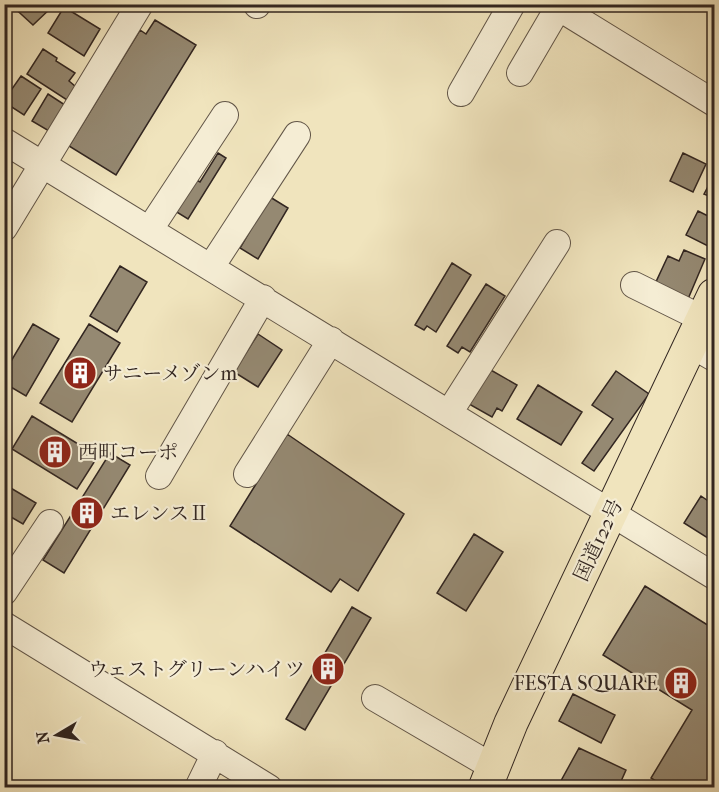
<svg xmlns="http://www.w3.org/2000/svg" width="719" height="792" font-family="'IM FELL French Canon','Noto Serif JP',serif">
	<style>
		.building { fill: #958972; stroke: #322621; stroke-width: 1.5 }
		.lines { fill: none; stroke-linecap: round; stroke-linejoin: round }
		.minor-casing { stroke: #625648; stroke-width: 28 }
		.highway-casing { stroke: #322621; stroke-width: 35 }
		.minor { stroke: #f5edd4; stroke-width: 26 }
		.highway { stroke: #f0e4bd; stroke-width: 33 }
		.labels { text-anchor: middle; stroke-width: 4.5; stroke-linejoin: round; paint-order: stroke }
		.poi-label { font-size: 20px; fill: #322621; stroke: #f5edd4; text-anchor: start }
		.street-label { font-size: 20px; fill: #322621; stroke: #f5edd4 }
	</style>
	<rect width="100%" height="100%" fill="#f0e4bd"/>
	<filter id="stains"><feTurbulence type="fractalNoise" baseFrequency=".00333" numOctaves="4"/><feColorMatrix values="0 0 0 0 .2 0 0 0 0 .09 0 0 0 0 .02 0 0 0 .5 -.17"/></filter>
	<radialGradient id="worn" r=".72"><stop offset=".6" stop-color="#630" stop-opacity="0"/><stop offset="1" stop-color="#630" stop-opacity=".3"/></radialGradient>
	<path class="building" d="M10 4H51L53 6 33 25Z
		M64 7 100 29 84 56 48 33Z
		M155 20 196 45 116 175 69 146 140 30 146 34Z
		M43 49 57 58 56 61 75 73 69 81 76 87 67 100 27 74Z
		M21 76 41 89 24 115 7 104 10 98 7 96Z
		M48 94 65 105 49 131 32 121Z
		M218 153 226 158 188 219 175 211 195 179 200 182Z
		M683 153 706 164 693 192 670 181Z
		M712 179 714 180V198L704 194Z
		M270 197 288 208 258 259 240 248Z
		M698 211 714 219V233L708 246 686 235Z
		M684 250 705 259 688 299 655 284 668 256 679 261Z
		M452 263 471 275 436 332 427 326 424 330 415 325Z
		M120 266 147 282 117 332 90 316Z
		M486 284 505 296 470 352 462 347 458 353 447 346Z
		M33 324 59 339 26 396 4 383V373Z
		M89 324 120 343 72 422 40 403Z
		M258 334 282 350 258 387 234 372Z
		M489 369 517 385 502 411 497 408 492 417 469 404Z
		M616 371 649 394 594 471 582 463 613 419 592 405Z
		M538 385 582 412 561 445 517 419Z
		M32 416 98 456 77 489 12 449Z
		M287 434 404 514 358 591 340 579 331 592 230 526Z
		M110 453 130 465 64 573 43 560Z
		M4 484 36 503 23 524 4 513Z
		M701 496 714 505V542L684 523Z
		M474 534 503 552 466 611 437 593Z
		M645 586 714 629V788H667L651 778 692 710 603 655Z
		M352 607 371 618 305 730 286 719Z
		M573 694 615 715 601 743 559 721Z
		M579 748 626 770 618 788H557Z"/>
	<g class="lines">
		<g class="minor-casing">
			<path id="minor" d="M553 4 714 103
				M257 5V4
				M520 73 558 8
				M461 93 512 4
				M4 141 714 576
				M4 228 140 4
				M150 229 225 115
				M211 267 297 135
				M634 285 703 319
				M690 344 714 358
				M449 413 557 243
				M247 474 331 340
				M159 476 263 298
				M4 592 50 523
				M4 625 269 788
				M375 698 493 767
				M198 788 215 753"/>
		</g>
		<g class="highway-casing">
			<path id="highway" d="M485 788 511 723 714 295"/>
		</g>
		<use href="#minor" class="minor"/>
		<use href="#highway" class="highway"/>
	</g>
	<defs>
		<g id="building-disc" transform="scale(1.725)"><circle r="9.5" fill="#8f2418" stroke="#f5edd4"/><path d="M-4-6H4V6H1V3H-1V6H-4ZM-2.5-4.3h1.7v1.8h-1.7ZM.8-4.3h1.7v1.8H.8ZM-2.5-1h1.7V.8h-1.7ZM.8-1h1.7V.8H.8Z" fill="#fff"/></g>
	</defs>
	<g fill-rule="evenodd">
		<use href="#building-disc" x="80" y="373"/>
		<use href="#building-disc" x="55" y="452"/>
		<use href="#building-disc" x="87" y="513"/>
		<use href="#building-disc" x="328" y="669"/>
		<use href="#building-disc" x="681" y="683"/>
	</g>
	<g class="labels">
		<g class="poi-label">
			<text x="103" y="380">サニーメゾンm</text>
			<text x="78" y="459">西町コーポ</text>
			<text x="110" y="520">エレンスⅡ</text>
			<text x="305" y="676" text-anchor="end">ウェストグリーンハイツ</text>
			<text x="658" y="690" text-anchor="end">FESTA SQUARE</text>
		</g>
		<g class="street-label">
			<text transform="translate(598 540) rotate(-65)" y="7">国道122号</text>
		</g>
	</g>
	<rect width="719" height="792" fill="none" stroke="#f0e4bd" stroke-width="24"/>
	<rect x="6" y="6" width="707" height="780" fill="none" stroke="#322621" stroke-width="3"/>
	<rect x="12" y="12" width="695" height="768" fill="none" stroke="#322621" stroke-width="1.5"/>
	<g transform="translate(57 735) rotate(260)" stroke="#f5edd4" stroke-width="4.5" paint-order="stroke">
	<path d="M0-4.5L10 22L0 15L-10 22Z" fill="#322621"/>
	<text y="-9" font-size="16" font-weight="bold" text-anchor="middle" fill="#322621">N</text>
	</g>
	<rect width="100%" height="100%" filter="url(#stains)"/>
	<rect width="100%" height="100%" fill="url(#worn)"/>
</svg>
